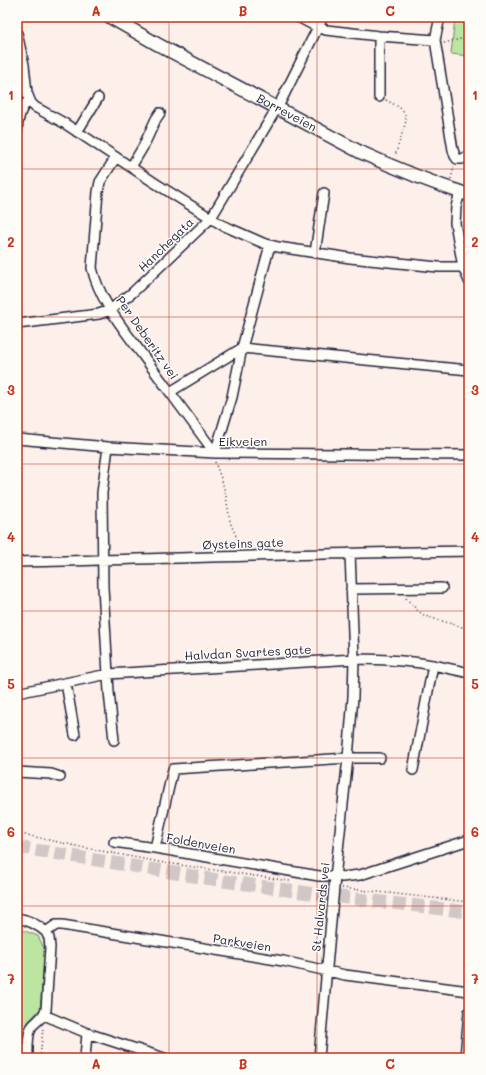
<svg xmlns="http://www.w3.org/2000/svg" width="486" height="1075" font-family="Mali,sans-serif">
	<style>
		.green { fill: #bbe5a1; stroke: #6e846e }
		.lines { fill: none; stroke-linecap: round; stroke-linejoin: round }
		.highway-tunnel { stroke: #d1c7c7; stroke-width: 13; stroke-dasharray: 13 6; stroke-linecap: butt }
		.minor-casing { stroke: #22223b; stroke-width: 12 }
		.major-casing { stroke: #22223b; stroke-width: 15 }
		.path { stroke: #22223b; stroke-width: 1.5; stroke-dasharray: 1 3; stroke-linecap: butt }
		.minor { stroke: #fdfcf7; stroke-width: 9 }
		.major { stroke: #fdfcf7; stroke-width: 12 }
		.grid { fill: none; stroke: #c8321e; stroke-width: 1; stroke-opacity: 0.55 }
		.labels { text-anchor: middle; stroke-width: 3; stroke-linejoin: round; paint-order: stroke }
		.street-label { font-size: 12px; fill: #22223b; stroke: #fdfcf7 }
		.neatline { fill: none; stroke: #c8321e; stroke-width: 1.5 }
		.grid-label { font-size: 13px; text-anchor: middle; font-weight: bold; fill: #c8321e }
	</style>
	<rect width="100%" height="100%" fill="#fdf0ea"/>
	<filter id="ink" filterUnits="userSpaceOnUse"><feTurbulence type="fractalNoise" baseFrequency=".025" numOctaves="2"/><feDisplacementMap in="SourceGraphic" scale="8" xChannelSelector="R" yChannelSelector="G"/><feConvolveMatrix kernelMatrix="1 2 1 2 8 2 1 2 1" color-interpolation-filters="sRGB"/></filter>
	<g filter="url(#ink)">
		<path class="green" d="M455 17H469V56L451 54Z
			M17 928 38 936 45 950 40 1009 28 1022 23 1058H17Z"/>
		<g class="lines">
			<path class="highway-tunnel" d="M17 847 224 881 323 895 469 912"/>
			<g class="minor-casing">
				<path id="minor" d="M298 17 317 27 326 30 379 36 435 40
					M440 17 435 40 453 150 455 156 457 159H462L469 156
					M17 33 24 65 27 93 31 103 35 107 64 123 155 183 222 225 263 243 278 247 350 258 438 267H463
					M379 36V97
					M17 132C18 119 20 108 29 100
					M77 132 98 98
					M116 157 100 182 98 192 92 268C100 302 124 329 144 357 168 389 191 421 215 453
					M131 167 143 147 156 119 160 113
					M460 192 456 207 455 223 463 267 469 281
					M315 253 324 193
					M17 324 99 314 110 310 132 293 211 218 281 101 323 17
					M170 392 242 348 469 370
					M17 439 108 447 215 453 469 455
					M108 447 102 493 103 587 109 692 114 740
					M215 453 232 397 242 348 270 245
					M17 562C168 559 318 553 469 551
					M351 589 442 588
					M66 683 75 735
					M17 693 108 674 354 659C374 659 394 660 413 662 432 664 451 669 469 673
					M380 758H348L173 769 155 848 319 876H328L336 875 342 877 360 875 469 840
					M413 770 433 665
					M17 772 51 774 60 777
					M114 842 155 848
					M17 918C29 920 37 924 46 932L56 925H62L283 961 345 975 469 991
					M44 1015 87 1033 164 1058
					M28 1058C28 1049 27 1037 31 1028 35 1021 42 1020 46 1010L50 947 49 938 46 932
					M85 1058 87 1033
					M319 1058 334 887 348 758 353 697 354 659 350 553
					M465 1058 469 1012"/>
			</g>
			<g class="major-casing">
				<g id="major">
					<path id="s1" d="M110 17 157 44 360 152C395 168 432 183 469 195"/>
				</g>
			</g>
			<path class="path" d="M444 43 469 37
				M386 100C396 106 406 108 406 121L395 156
				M451 179 454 167
				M215 462 222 481 226 496 230 522 240 545V548
				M406 598 417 610 425 616 469 629
				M17 833 81 847 159 862 290 881
				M342 888 469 902
				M40 1058 43 1028"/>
			<use href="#minor" class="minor"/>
			<use href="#major" class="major"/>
		</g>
	</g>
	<path class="grid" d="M169 17V1058M317 17V1058M17 169H469M17 317H469M17 464H469M17 611H469M17 758H469M17 906H469"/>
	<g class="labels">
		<g class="street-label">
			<text dy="4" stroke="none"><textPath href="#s1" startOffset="201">Borreveien</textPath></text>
			<text transform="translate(166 245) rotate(-44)" y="4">Hanchegata</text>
			<text transform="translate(147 338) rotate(55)" y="4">Per Deberitz vei</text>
			<text x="243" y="446">Eikveien</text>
			<text transform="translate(243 544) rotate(-2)" y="4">Øysteins gate</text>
			<text transform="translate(248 653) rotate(-3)" y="4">Halvdan Svartes gate</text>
			<text transform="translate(201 844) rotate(10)" y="4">Foldenveien</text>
			<text transform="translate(321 907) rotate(-84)" y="4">St Halvards vei</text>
			<text transform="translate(242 943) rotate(9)" y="4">Parkveien</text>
		</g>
	</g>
	<rect width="486" height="1075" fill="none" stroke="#fdfcf7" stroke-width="44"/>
	<rect x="22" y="22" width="442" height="1031" class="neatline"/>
	<g class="grid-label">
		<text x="96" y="16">A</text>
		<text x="243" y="16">B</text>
		<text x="390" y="16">C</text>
		<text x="11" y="100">1</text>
		<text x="475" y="100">1</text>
		<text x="11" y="247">2</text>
		<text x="475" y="247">2</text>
		<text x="11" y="395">3</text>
		<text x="475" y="395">3</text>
		<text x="11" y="542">4</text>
		<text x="475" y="542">4</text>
		<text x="11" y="689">5</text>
		<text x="475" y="689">5</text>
		<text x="11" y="837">6</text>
		<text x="475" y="837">6</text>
		<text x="11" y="984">7</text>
		<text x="475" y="984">7</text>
		<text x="96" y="1069">A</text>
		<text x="243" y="1069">B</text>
		<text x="390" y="1069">C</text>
	</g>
</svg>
